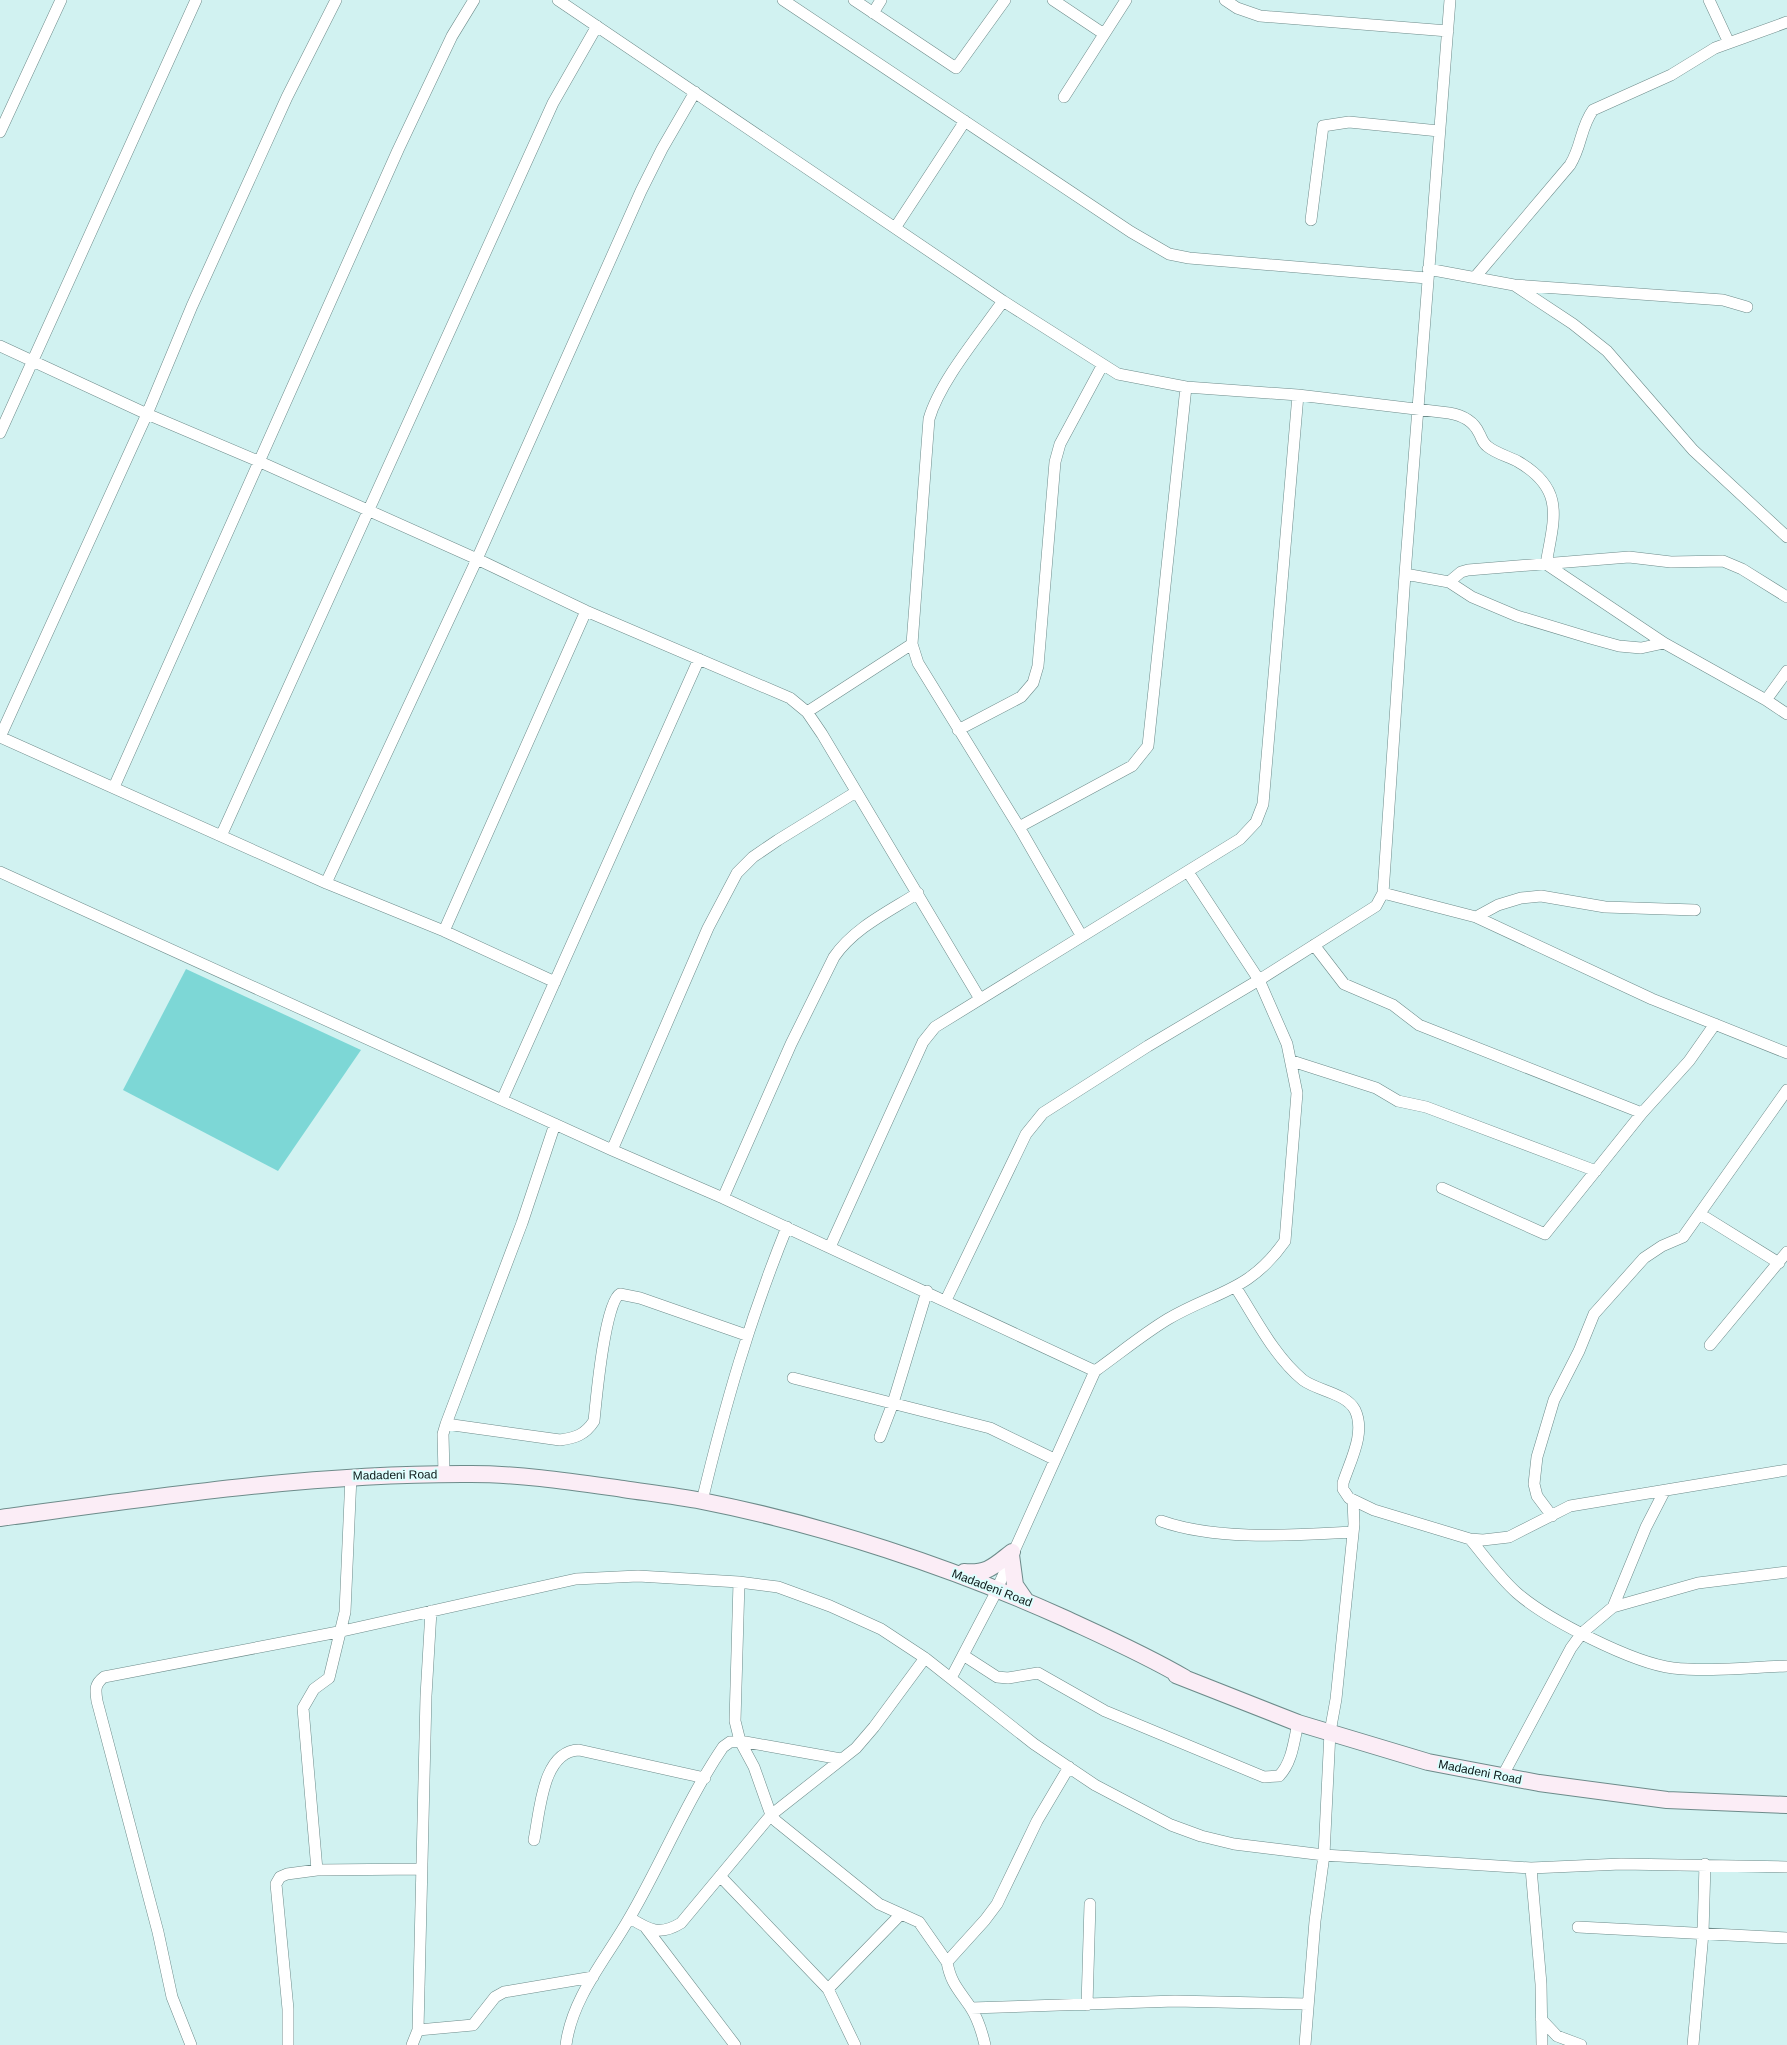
<svg xmlns="http://www.w3.org/2000/svg" width="1787" height="2045" font-family="Helvetica,sans-serif">
	<style>
		.green { fill: #7dd7d6 }
		.lines { fill: none; stroke-linecap: round; stroke-linejoin: round }
		.street-casing { stroke: #6d8b8a; stroke-width: 12 }
		.secondary-casing { stroke: #6d8b8a; stroke-width: 18 }
		.street { stroke: #fff; stroke-width: 11 }
		.secondary { stroke: #fbedf6; stroke-width: 16 }
		.labels { text-anchor: middle; stroke-width: 4; stroke-linejoin: round; paint-order: stroke }
		.street-label { font-size: 12px; fill: #0a1616; stroke: #defffe }
	</style>
	<rect width="100%" height="100%" fill="#d1f2f1"/>
	<path class="green" d="M186 969 361 1050 278 1171 123 1090Z"/>
	<g class="lines">
		<g class="street-casing">
			<path id="street" d="M558 0 1003 301 1118 374 1186 387 1298 395 1449 413C1461 415 1473 420 1479 433 1482 438 1482 442 1487 446 1495 453 1507 456 1517 461 1566 489 1554 518 1546 564L1664 643 1766 700 1787 714
				M783 0 1131 232 1169 254 1189 258 1427 278
				M854 0 956 68 1005 0
				M1053 0 1104 34
				M1225 0 1237 8 1260 16 1448 31
				M1709 0 1729 43
				M873 13 881 0
				M1064 97 1126 0
				M0 132 61 0
				M1311 220 1323 126 1349 122 1439 131
				M895 228 965 121
				M1428 269 1514 285 1723 300 1747 307
				M1476 276 1570 165C1582 146 1580 128 1593 110L1671 75 1715 48 1787 22
				M1514 285 1573 324 1607 351 1693 450 1787 537
				M1003 301C980 334 940 381 929 419L912 644 918 663 1019 827 1081 935
				M0 346 147 414 258 461 477 559 586 611 790 698 807 712 822 734 980 999
				M0 433 196 0
				M1405 574 1449 582 1472 597 1517 616 1590 638 1619 646 1641 648 1664 643
				M1449 582 1461 572 1468 570 1629 557 1671 562 1723 561 1742 569 1787 597
				M1766 700 1787 671
				M807 712 912 644
				M958 730 1021 697 1033 683 1038 666 1055 462 1060 444 1102 366
				M0 737 147 414 192 306 287 97 336 0
				M0 737 326 883 444 931 555 982
				M114 787 398 150 452 36 474 0
				M1019 827 1132 766 1148 746 1186 387
				M221 836 553 103 597 26
				M0 872 612 1150 723 1198 1095 1371 993 1598 951 1678
				M326 883 477 559 641 191 662 149 695 92
				M1383 893 1476 917 1652 999 1787 1053
				M1476 917 1498 905 1521 898 1541 896 1605 907 1695 910
				M444 931 586 611
				M1314 945 1344 984 1393 1005 1419 1025 1642 1113
				M1292 1061 1376 1088 1398 1101 1426 1107 1596 1171
				M502 1100 699 659
				M612 1150 708 928 737 873 753 857 778 840 856 792
				M1442 1188 1545 1234 1642 1113 1689 1061 1715 1024
				M723 1198 791 1044 834 957C854 928 888 912 918 893
				M1700 1214 1779 1263
				M830 1247 923 1042 935 1027 1240 839 1256 822 1263 804 1298 395
				M1236 1288C1256 1319 1274 1356 1303 1380 1318 1391 1346 1393 1355 1410 1366 1433 1350 1461 1343 1483V1489L1349 1498 1374 1510 1470 1539 1483 1540 1509 1537 1570 1506 1787 1470
				M946 1300 1026 1134 1043 1113 1148 1046 1259 980 1376 906 1383 893 1405 574 1450 0
				M1710 1345 1787 1252
				M1095 1371C1119 1354 1143 1334 1168 1319 1216 1291 1249 1292 1285 1241L1297 1093 1287 1044 1259 980 1188 872
				M793 1378 990 1428 1054 1459
				M446 1424 560 1440C575 1438 585 1435 594 1421 596 1401 605 1301 620 1294L640 1298 746 1335
				M880 1437 893 1403 927 1291
				M444 1474 443 1434 446 1424 522 1223 555 1124
				M702 1501C725 1405 750 1318 787 1227
				M1552 1516 1537 1496 1534 1484 1537 1457 1554 1400 1579 1351 1594 1314 1644 1258 1662 1246 1683 1237 1787 1090
				M1161 1521C1217 1541 1294 1535 1352 1532
				M1470 1539C1485 1557 1499 1577 1517 1593 1548 1620 1633 1663 1673 1668 1710 1672 1750 1667 1787 1666
				M739 1582 735 1721 740 1741 754 1767 771 1815 776 1821 879 1904 919 1922 947 1962
				M1613 1607 1698 1583 1787 1572
				M963 1655 997 1677 1008 1678 1038 1673 1105 1711 1264 1777 1279 1776C1292 1763 1294 1741 1298 1723
				M1502 1777 1571 1648 1582 1633 1613 1607 1646 1527 1664 1492
				M534 1840C540 1812 542 1751 579 1750L705 1778
				M1531 1868 1541 1984 1542 2045
				M317 1870 422 1869
				M720 1876 828 1989 855 2045
				M630 1918C649 1930 660 1936 681 1923L771 1815 856 1748 874 1727 925 1658
				M1578 1927 1787 1938
				M646 1928 735 2045
				M828 1989 901 1914
				M1087 2005 1090 1904
				M971 2008 1175 2001 1308 2004
				M1541 2019 1557 2036 1581 2045
				M418 2030 473 2025 495 1997 504 1992 593 1977
				M191 2045 172 1997 158 1932 97 1701C95 1689 95 1684 104 1677L338 1632 576 1579 638 1576 739 1582 778 1587 830 1606 881 1629 925 1658 1034 1744 1095 1785 1171 1825 1201 1836 1234 1844 1324 1855 1531 1868 1621 1864 1787 1867
				M288 2045V2009L276 1884 280 1877 287 1874 317 1870 303 1708 314 1689 329 1678 345 1612 351 1476
				M412 2045 418 2030 426 1696 431 1611
				M566 2045C572 1997 607 1958 630 1917 662 1862 687 1800 723 1747L730 1742 740 1741 841 1759
				M985 2045C982 2032 978 2019 971 2008 959 1990 951 1984 947 1962L985 1920 997 1904 1037 1821 1069 1767
				M1305 2045 1315 1921 1324 1855 1330 1732 1336 1699 1354 1524 1353 1500
				M1693 2045 1703 1933 1705 1864"/>
		</g>
		<g class="secondary-casing">
			<path id="secondary" d="M0 1518C156 1497 313 1473 471 1474 521 1474 573 1482 623 1489 650 1493 676 1496 702 1501 824 1525 951 1567 1064 1618 1105 1637 1146 1655 1185 1678
				M1011 1555 1015 1585 1026 1601
				M964 1572C988 1574 994 1566 1012 1552
				M1176 1675 1298 1723 1428 1762 1539 1783 1667 1800 1787 1805"/>
		</g>
		<use href="#street" class="street"/>
		<use href="#secondary" class="secondary"/>
	</g>
	<g class="labels">
		<g class="street-label">
			<text transform="translate(395 1475) rotate(-1)" y="4">Madadeni Road</text>
			<text transform="translate(992 1588) rotate(21)" y="4">Madadeni Road</text>
			<text transform="translate(1480 1772) rotate(11)" y="4">Madadeni Road</text>
		</g>
	</g>
</svg>
